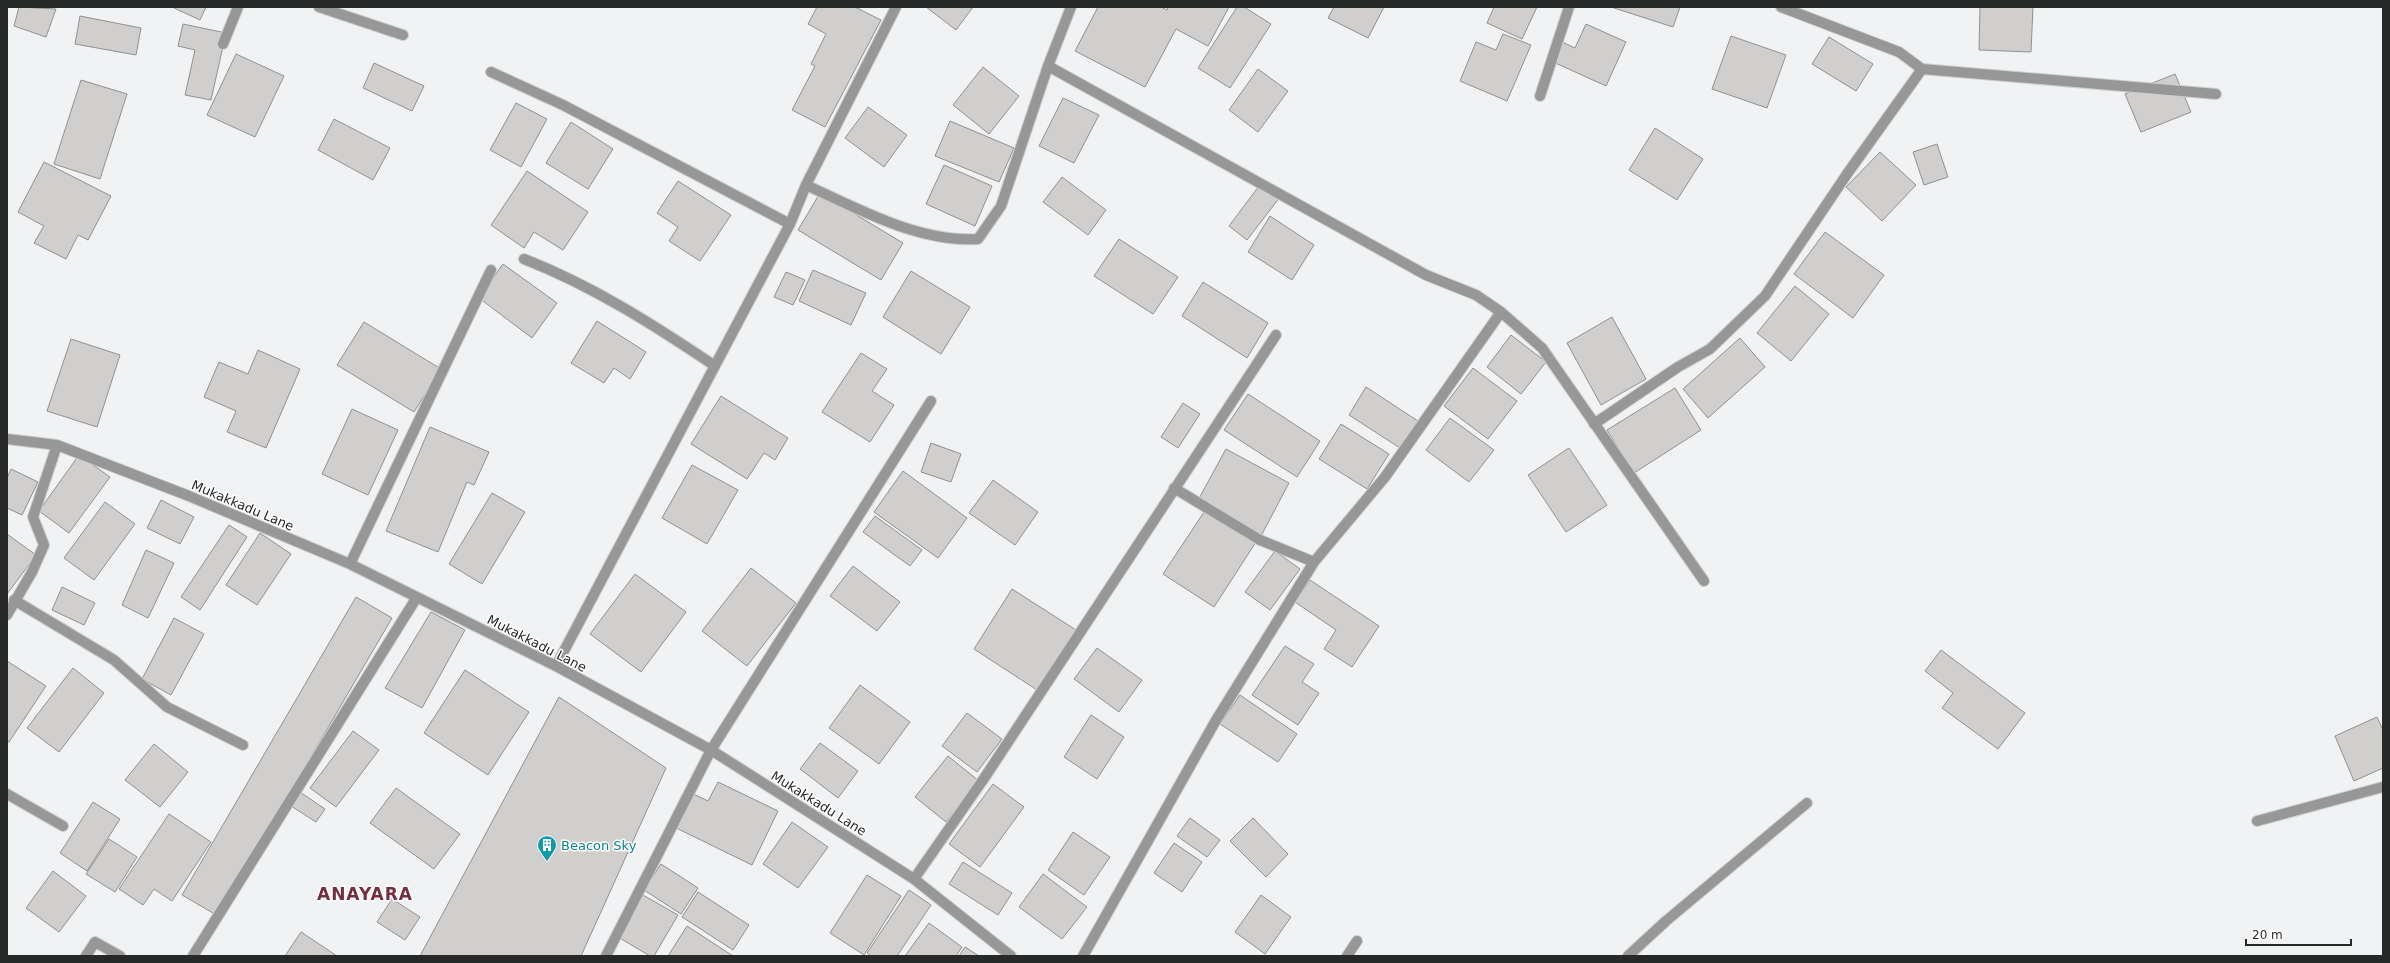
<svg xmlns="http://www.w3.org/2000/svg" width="2390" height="963" font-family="'DejaVu Sans',sans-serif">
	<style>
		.building { fill: #d1cfce; stroke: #92908f }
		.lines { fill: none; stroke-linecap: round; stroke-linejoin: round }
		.minor-casing { stroke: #cdcece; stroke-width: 12 }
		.minor { stroke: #989797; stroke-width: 10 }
		.labels { text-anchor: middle; stroke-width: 3; stroke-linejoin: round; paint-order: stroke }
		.street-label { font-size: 13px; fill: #272828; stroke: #fff }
		.culture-label { font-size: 13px; fill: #0d838f; stroke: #fff; text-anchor: start }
		.district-label { font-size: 17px; font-weight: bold; letter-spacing: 1px; fill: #742e40; stroke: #fff }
	</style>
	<rect width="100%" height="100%" fill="#f1f2f3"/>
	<path class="building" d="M19 7 56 9 46 37 14 26Z
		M172 7H206L200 20Z
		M817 7H855L881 20 825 127 792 110 815 66 811 64 826 34 808 24Z
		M926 7H973L956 30Z
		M1098 7H1161L1167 10 1168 7H1229L1208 46 1176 29 1145 87 1075 51Z
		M1237 7H1244L1271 24 1230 88 1198 68Z
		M1334 7H1384L1368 38 1328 18Z
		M1494 7H1537L1522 39 1487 23Z
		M1611 7H1680L1673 27Z
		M1980 7H2033L2031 52 1979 50Z
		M80 16 141 28 136 55 75 44Z
		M183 24 226 33 211 100 185 95 195 50 178 46Z
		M1586 24 1626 42 1606 86 1551 61 1560 41 1575 48Z
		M1503 34 1531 45 1507 101 1460 81 1476 42 1496 50Z
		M1731 36 1786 55 1767 108 1712 89Z
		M1829 37 1873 64 1856 91 1812 64Z
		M236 54 284 76 255 137 207 115Z
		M374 63 424 86 412 111 363 88Z
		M983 67 1019 96 989 134 953 105Z
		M1258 69 1288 91 1258 132 1229 110Z
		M2175 74 2191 112 2141 132 2125 94Z
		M81 80 127 94 100 179 54 164Z
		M1063 98 1099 115 1074 163 1039 146Z
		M516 103 547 119 521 167 490 150Z
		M868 107 907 135 884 167 845 138Z
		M334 119 390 148 373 180 318 150Z
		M950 121 1014 148 999 182 935 156Z
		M571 122 613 149 588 189 546 163Z
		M1655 128 1703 159 1677 200 1629 170Z
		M1937 144 1948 177 1924 185 1913 152Z
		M1880 152 1916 185 1882 221 1846 187Z
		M44 162 111 196 88 240 78 235 66 259 34 243 44 226 18 212Z
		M944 165 992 186 975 226 926 204Z
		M527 171 588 212 563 250 534 232 524 248 491 225Z
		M1062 177 1106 210 1088 235 1043 202Z
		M678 181 731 215 700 261 669 241 678 227 657 213Z
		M1262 182 1280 197 1247 240 1229 226Z
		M820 193 903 243 881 280 798 230Z
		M1270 216 1314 245 1292 280 1248 252Z
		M1825 232 1884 275 1853 318 1794 274Z
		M1119 239 1178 277 1153 314 1094 276Z
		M503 264 557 303 532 338 479 298Z
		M813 270 866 293 851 325 799 301Z
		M911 271 970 307 941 354 883 317Z
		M786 272 805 280 793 305 774 297Z
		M1203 282 1268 323 1247 358 1182 316Z
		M1795 286 1829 314 1791 361 1757 333Z
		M1612 317 1646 379 1601 405 1567 343Z
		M597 321 646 352 630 379 614 368 604 383 571 363Z
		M364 322 441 369 414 412 337 365Z
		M1511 335 1546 362 1521 394 1487 367Z
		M1740 338 1765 367 1708 418 1683 389Z
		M71 339 120 355 97 427 47 411Z
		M258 350 300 369 266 448 227 432 236 411 204 397 219 362 248 374Z
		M861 353 887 369 872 391 894 405 870 442 822 412Z
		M1473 368 1517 401 1488 439 1444 406Z
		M1366 387 1418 421 1400 448 1349 415Z
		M1675 388 1701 430 1634 473 1607 430Z
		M1248 394 1320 441 1297 477 1224 430Z
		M721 396 788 438 775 460 764 453 747 479 691 444Z
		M1183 403 1200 414 1178 448 1161 437Z
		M352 409 398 430 368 495 322 474Z
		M1450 418 1494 450 1469 482 1426 450Z
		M1341 424 1389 454 1367 489 1319 459Z
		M430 427 489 452 474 485 467 482 438 552 386 531Z
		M931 443 961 454 951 482 921 472Z
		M1569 448 1607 505 1566 532 1528 475Z
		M1226 449 1289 483 1261 536 1197 502Z
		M79 455 110 477 69 533 39 511Z
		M692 465 738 490 707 544 662 518Z
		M11 469 38 482 22 515 7 508V478Z
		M903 471 967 518 938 558 874 512Z
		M993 480 1038 512 1015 545 969 513Z
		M492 493 525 512 482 584 449 564Z
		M161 500 194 517 180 544 147 528Z
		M105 502 135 524 94 580 64 558Z
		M1206 509 1256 542 1214 607 1163 574Z
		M875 516 922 550 910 566 863 532Z
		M229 525 247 537 200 610 181 597Z
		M260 533 291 554 257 605 226 585Z
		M7 534 36 555 7 594Z
		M146 550 174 563 148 618 122 605Z
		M1275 551 1300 569 1270 610 1245 592Z
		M853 566 900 602 877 631 830 596Z
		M751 568 796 603 747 666 702 631Z
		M635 574 686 612 641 672 590 634Z
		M1310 580 1379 626 1352 667 1324 649 1336 630 1295 602Z
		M62 587 95 603 84 625 52 610Z
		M1012 589 1076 630 1037 690 974 649Z
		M356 597 392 618 218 916 182 895Z
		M431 612 465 630 422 708 385 688Z
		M174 618 204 634 171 695 142 679Z
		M1285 646 1314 664 1302 682 1319 693 1298 725 1252 695Z
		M1097 648 1142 680 1119 712 1074 679Z
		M1941 650 2025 713 1998 749 1942 708 1953 693 1925 671Z
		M7 661 46 686 9 742 7 741Z
		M73 668 104 693 59 752 27 728Z
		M465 670 529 712 488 775 424 733Z
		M860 685 910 722 879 764 829 728Z
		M1240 695 1297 734 1278 762 1220 724Z
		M559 697 666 768 581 956H420Z
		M967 713 1002 739 977 772 942 746Z
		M1091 715 1124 737 1097 779 1064 757Z
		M2377 717 2383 730V768L2354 781 2335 736Z
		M353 731 379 750 336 807 310 788Z
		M820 743 858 771 838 798 800 769Z
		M154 744 188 772 160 807 125 780Z
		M948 756 979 781 946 822 915 797Z
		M718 782 778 811 752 865 668 824 685 790 708 801Z
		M993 784 1024 807 980 867 949 844Z
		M396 788 460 834 434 869 370 823Z
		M300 792 325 809 316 822 291 806Z
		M93 802 120 819 87 871 60 853Z
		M169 814 211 842 172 901 154 889 143 905 119 889Z
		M1190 818 1220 840 1207 857 1177 836Z
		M1253 818 1288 854 1266 877 1230 841Z
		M792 822 828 847 798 888 763 864Z
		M1073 832 1110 857 1084 895 1048 870Z
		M109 839 137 857 115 892 86 874Z
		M1174 843 1202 862 1182 892 1154 873Z
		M963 862 1012 893 998 915 949 884Z
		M661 864 698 888 681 914 644 890Z
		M53 871 86 896 59 932 26 908Z
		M1043 874 1087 907 1062 939 1019 907Z
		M867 875 901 896 864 955 830 933Z
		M909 890 931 905 897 956H871L867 953Z
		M698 892 749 925 733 950 682 917Z
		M643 895 678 915 654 956H650L618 937Z
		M1261 895 1291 917 1265 954 1235 932Z
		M392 899 420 917 405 940 377 922Z
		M929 923 962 947 956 956H905Z
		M687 926 733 956H668Z
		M301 932 337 956H285Z
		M965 947 979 956H959Z"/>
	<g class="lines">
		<g class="minor-casing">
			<path id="minor" d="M319 7 403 35
				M1781 7 1899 52 1922 69 2216 94
				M223 44 238 7
				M1048 66 1426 275 1476 295 1501 312 1542 348 1704 581
				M491 72 563 105 790 224
				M1540 96 1569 7
				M806 185 896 7
				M524 259C593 286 654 325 715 366
				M1594 424 1678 367 1710 349 1765 296 1847 174 1922 69
				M7 439 57 445 189 496 350 564 556 666 711 750 914 879 1011 956
				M1174 488 1260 540 1314 562
				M350 564 491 270
				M14 600 114 660 167 707 243 745
				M7 615 32 572 44 545 33 517 57 445
				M556 666 790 224 806 185C858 209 920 243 978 239L1001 206 1048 66 1071 7
				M7 794 63 826
				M2257 821 2383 787
				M914 879 985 777 1276 335
				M86 956 95 942 120 956
				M193 956 417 597
				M606 956 711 750 931 401
				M1083 956 1215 722 1314 562 1385 477 1501 312
				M1347 956 1357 941
				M1628 956 1666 921 1807 803"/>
		</g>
		<use href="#minor" class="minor"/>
	</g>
	<defs>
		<g id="building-pin" transform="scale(1)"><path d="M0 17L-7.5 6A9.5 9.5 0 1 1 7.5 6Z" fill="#0f9aa8" stroke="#fff"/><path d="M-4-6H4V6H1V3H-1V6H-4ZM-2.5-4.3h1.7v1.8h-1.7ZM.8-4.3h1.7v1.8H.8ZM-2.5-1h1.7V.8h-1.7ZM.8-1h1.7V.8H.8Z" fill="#fff"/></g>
	</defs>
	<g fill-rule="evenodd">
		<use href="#building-pin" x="547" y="845"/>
	</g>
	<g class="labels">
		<g class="street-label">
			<text transform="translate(243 505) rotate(23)" y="5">Mukakkadu Lane</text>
			<text transform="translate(537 643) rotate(27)" y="5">Mukakkadu Lane</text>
			<text transform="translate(819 803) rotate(32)" y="5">Mukakkadu Lane</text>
		</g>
		<g class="culture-label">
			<text x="561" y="850">Beacon Sky</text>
		</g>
		<g class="district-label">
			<text x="365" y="900">ANAYARA</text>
		</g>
	</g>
	<rect width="2390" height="963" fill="none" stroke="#272828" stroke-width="16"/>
	<path d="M2246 939v6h105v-6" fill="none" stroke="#272828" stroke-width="2"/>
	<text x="2252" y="939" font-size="12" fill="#272828" stroke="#ffffff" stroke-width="3" paint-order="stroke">20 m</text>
</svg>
